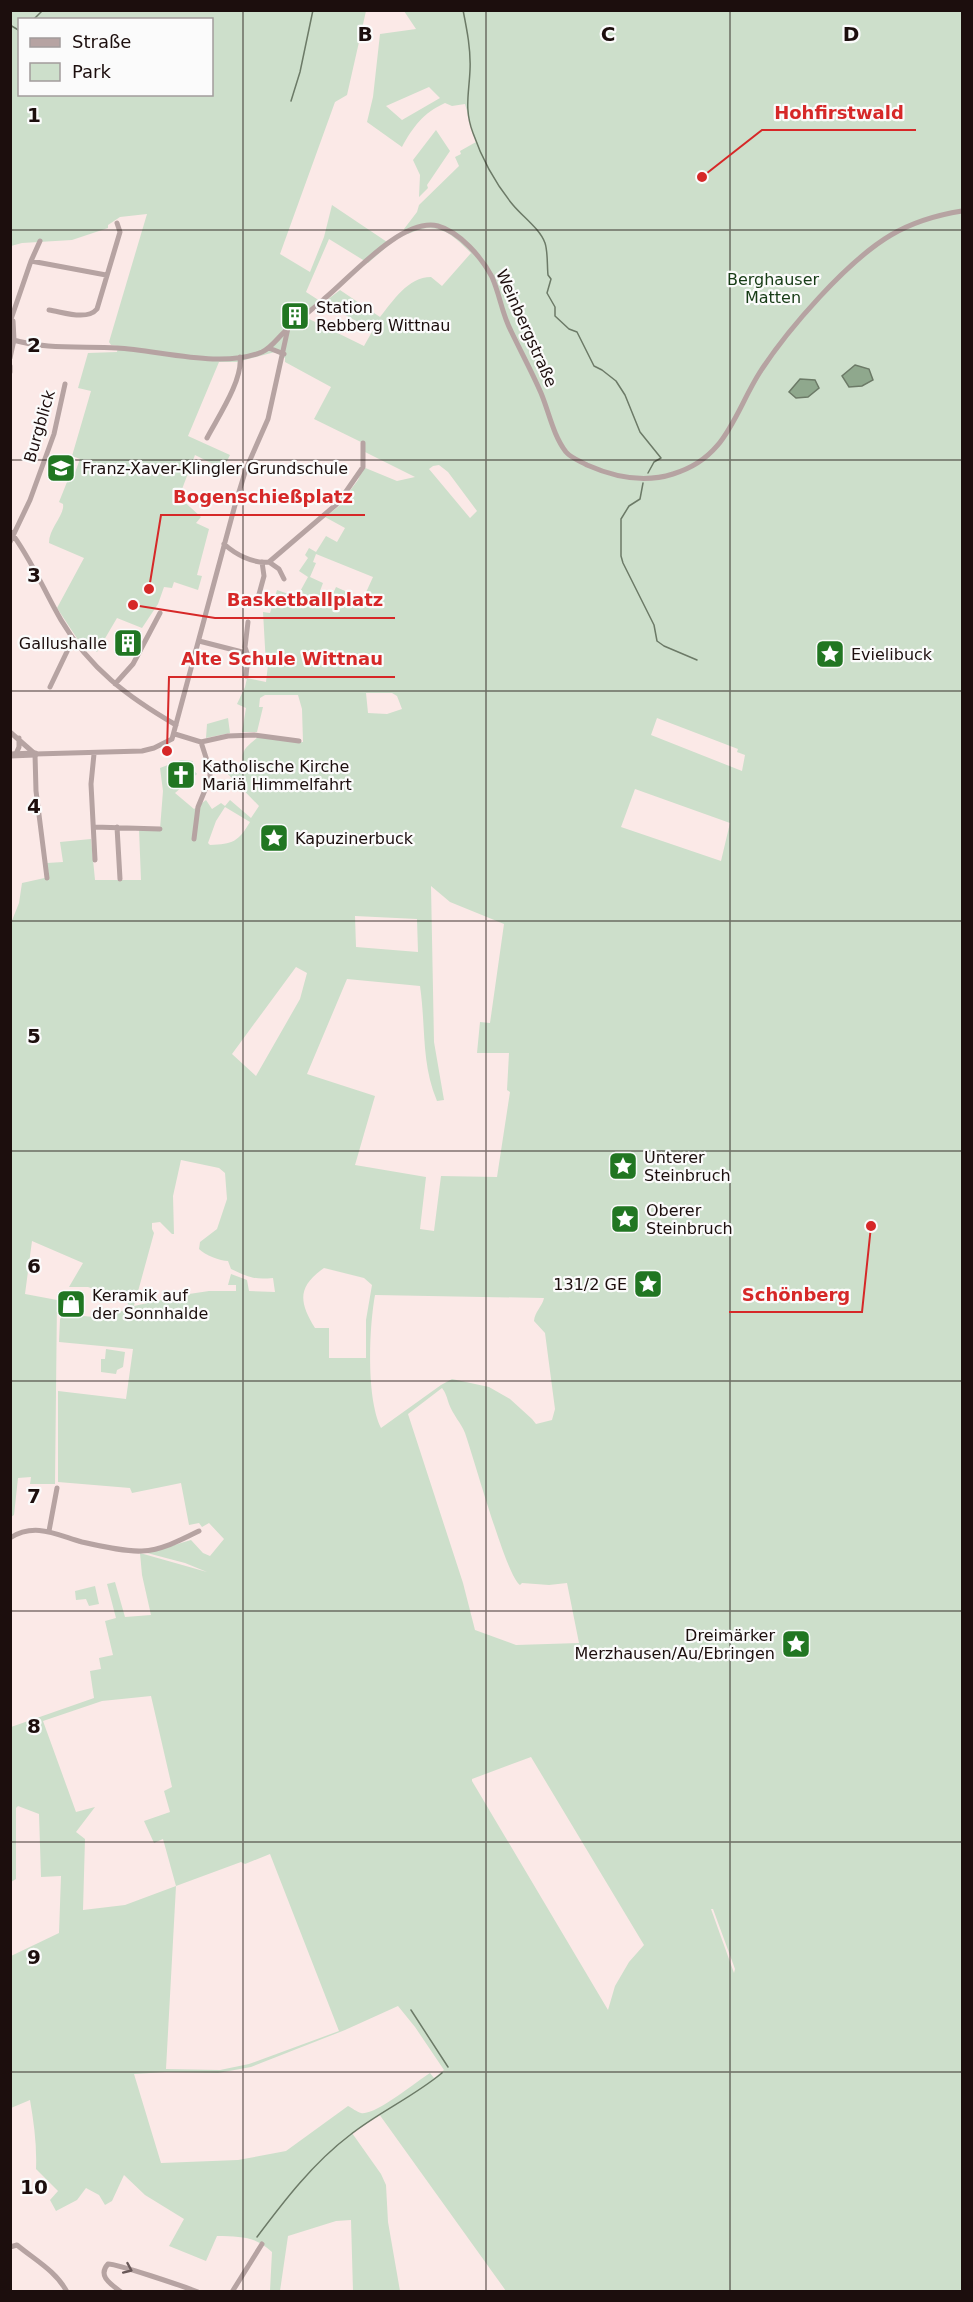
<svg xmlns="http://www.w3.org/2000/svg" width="973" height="2302" font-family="'DejaVu Sans',sans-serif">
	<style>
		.green { fill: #cddfcb; fill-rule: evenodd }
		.water { fill: #8fa88d; stroke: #6c7a67; stroke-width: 1.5 }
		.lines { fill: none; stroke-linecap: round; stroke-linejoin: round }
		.stream { stroke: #6c7a67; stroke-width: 1.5 }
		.minor { stroke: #b6a3a2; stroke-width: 5 }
		.tertiary { stroke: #b6a3a2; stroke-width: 7 }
		.oneway { stroke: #695858 }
		.grid { fill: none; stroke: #1c0e0d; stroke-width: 1.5; stroke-opacity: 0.55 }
		.labels { text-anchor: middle; stroke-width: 4.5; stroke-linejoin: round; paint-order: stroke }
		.park-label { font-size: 16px; fill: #163b15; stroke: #fbfbfb }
		.poi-label { font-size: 16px; fill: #1c0e0d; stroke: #fbfbfb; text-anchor: start }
		.street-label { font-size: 16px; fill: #1c0e0d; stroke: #fbfbfb }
		.grid-label { font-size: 20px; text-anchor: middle; font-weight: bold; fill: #1c0e0d; stroke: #fbfbfb; stroke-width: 4.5; stroke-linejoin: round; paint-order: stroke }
		.leader { fill: none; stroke: #d62828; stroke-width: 2 }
		.callout-dot { fill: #d62828; stroke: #fbfbfb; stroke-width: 2 }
		.callout-label { font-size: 18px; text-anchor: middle; font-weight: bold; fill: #d62828; stroke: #fbfbfb; stroke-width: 4.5; stroke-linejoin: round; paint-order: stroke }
	</style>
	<rect width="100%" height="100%" fill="#fbe9e7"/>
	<path class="green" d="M10 11H366L347 95 335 102 280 254 310 272 324 237 332 205 390 244 368 263 329 239 306 292 320 301 305 317 364 346 373 330 323 303 340 290 380 317C393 301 408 277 431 277L442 286 471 253C451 233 437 220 408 234L404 229 417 212 419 205 459 166 455 157 461 154 460 151 476 142 465 104 452 106 445 103C423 113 413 127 402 147L367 122 373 97 380 34 416 29 404 11H962V2291H506L379 2114 352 2133 381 2174 386 2185 388 2222 400 2291H353L351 2220 336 2221 288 2236 280 2291H270L272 2252C253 2235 241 2237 217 2236L206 2261 169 2246 184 2219 145 2195 124 2175 112 2201 105 2205 99 2195 86 2188 77 2200 56 2211 50 2200 58 2191 36 2169C37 2146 34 2123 30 2100L11 2108V1956L59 1933 61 1876 41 1877 39 1814 18 1806 16 1808V1879L11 1882V1727L94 1698 90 1671 101 1669 99 1658 113 1655 105 1621 116 1618 107 1584 115 1582 125 1617 151 1615 142 1575 140 1553 207 1572 185 1563 147 1553 191 1540 203 1553 210 1556 224 1539 209 1523 202 1527 199 1523 189 1525 181 1483 132 1493 130 1488 58 1482V1391L126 1399 133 1349 59 1342 60 1319 62 1317H73L74 1315 103 1318 130 1308 126 1300 88 1287H69L83 1263 32 1241 25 1294 57 1300 55 1484H30L31 1477 18 1478 14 1515 11 1517V923L19 903 22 883 49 877 47 863 63 862 60 842 91 839 95 880H141L139 829H160L163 791 160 768 181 760 193 761 190 766 197 774 175 793 194 809 206 800 212 809 221 803 225 806 230 800 251 818 259 806 222 768 243 762C240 750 249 745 258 737L303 742 302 709 298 695H265L260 698 259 707H263L257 732H242L246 708 237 704 245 687 247 678 266 682 268 665H266L263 612 270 613 277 590 297 597 308 577 299 571 308 558 305 555 309 548 316 552 326 536 337 542 345 528 325 517 343 503 342 501 358 480 363 467 397 481 415 477 365 452 363 443 314 419 331 387 285 362V358L275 352 237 362H219L188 436 230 455 223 469 195 455 179 497 201 517 196 523 209 529 197 575 202 576 198 590 174 582 172 588 164 587 158 604 142 628 117 618 97 652 95 650 100 639 86 652 57 608 84 558 49 543C49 528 65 515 63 504L59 502 69 477 73 478 80 459 72 456 91 391 78 388 88 353 117 352 118 346 111 345 109 342 147 214 120 217 108 225V228L72 240 22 243 11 246ZM20 20H212V94H20ZM429 87 440 98 402 120 386 106ZM439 465 448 472 477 511 470 518 429 469 433 466ZM316 554 373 577 363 599 336 587 332 596 320 591 323 583 310 577 316 563 313 562ZM366 693H392L397 696 402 709 387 714 368 713ZM657 718 738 749 737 752 745 755 742 771 651 735ZM635 789 730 823 721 861 621 827ZM225 807 250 822C238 842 233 844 210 845L208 843 216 821ZM431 886 450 902 504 924 490 1023 480 1022 477 1053H509L507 1090 510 1092 497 1177 441 1176 434 1231 420 1229 426 1177 355 1165 375 1096 307 1074 347 979 420 986C426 1027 421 1063 437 1101L444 1100 434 1042ZM355 916 417 919 418 952 356 947ZM296 967 307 973 300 999 256 1076 232 1054ZM181 1160 219 1168 225 1173 227 1199 217 1229 200 1242 199 1249C205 1255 220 1261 228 1261L231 1269C248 1277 254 1280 273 1278L275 1292 249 1291 247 1280 231 1274 228 1285H236V1291H209L189 1294 134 1306 154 1233 152 1229V1223L160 1222 172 1234H174L173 1196ZM324 1268 364 1278 372 1285 366 1320V1358H329V1328H315C299 1302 297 1287 324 1268ZM375 1295 544 1298C542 1307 535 1311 534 1321L545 1333 555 1409 552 1420 536 1424 532 1419 510 1399 489 1387 452 1379 441 1385 381 1428C366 1398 369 1328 375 1295ZM442 1388C446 1393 447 1398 449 1404 453 1415 461 1423 465 1433 473 1455 507 1578 520 1585L522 1583 549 1585 567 1583 579 1643 516 1645 475 1630 463 1583 408 1414ZM151 1696 172 1787 164 1791 170 1812 144 1821 154 1843 163 1839 176 1886 125 1905 83 1910 85 1839 76 1832 95 1807 76 1812 43 1721 102 1701ZM531 1757 644 1945 629 1962 615 1986 608 2010 472 1781V1779ZM270 1854 339 2031 249 2064 220 2070 166 2069 176 1886 241 1862 245 1864ZM711 1909H713L735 1969 734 1973ZM398 2006 415 2027 444 2070 434 2078 430 2073C417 2081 375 2116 361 2113 357 2112 352 2108 348 2106L286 2151 238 2160 161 2163 134 2074 166 2072 218 2073 251 2067 345 2030Z
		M436 130 450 151 427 185 428 188 419 197 420 175 413 160Z
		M228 718 230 733 206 738 207 724Z
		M106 1349 125 1352 123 1367 117 1370 116 1374 101 1372V1359H105Z
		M95 1586 99 1604 89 1606 86 1599 76 1600 75 1591Z"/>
	<path class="water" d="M855 365 869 369 873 380 862 386 849 387 842 376Z
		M800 379 815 380 819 388 808 397 796 398 789 392Z"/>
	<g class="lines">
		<path class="stream" d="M463 10C467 30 471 50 470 70 469 94 464 109 473 133 482 159 495 183 513 205 523 217 540 229 545 243 548 252 547 266 548 275L551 279 547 293 555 307V316L569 329 577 332 594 366 602 370 616 381 625 395 640 432 661 458 654 462 648 473
			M33 20 43 10
			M10 25 20 31
			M291 101 300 72 313 10
			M643 483 640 499 629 506 621 519V556L623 563 654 625 657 641 664 646 697 660
			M411 2010 448 2067
			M257 2237C284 2201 313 2163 350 2135 379 2112 413 2097 442 2073"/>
		<path class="minor" d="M31 261 106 275
			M49 310C63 312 87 321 97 309L120 232 117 223
			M10 322 31 261 40 241
			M10 339C46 350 81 346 117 348 159 350 221 369 262 352 273 347 280 334 290 327 301 318 313 309 324 299 350 278 402 217 438 226 460 232 482 258 492 277 500 295 502 314 511 331 521 352 532 372 541 393 549 412 553 435 566 452 571 458 580 461 587 465 614 477 645 483 673 474 727 458 734 413 760 372 788 329 847 261 891 235 913 222 937 215 962 211
			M269 348 284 354
			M10 358 14 340 13 321
			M10 366V372
			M207 438C218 417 243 380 240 357
			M10 531C31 558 44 591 61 620 90 669 128 697 176 725
			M10 542 30 500 54 434 65 384
			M224 544C235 554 253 564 269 562L338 503 363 467V443
			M269 562 279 569 284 579
			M258 598 264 576 262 562
			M199 641 246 653
			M246 676 248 656 245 647 248 622
			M115 684 133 664 160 613
			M50 687 73 639
			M10 732 35 754
			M175 734 201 742 228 736 254 735 299 741
			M16 754 19 747V738
			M35 754 142 751 154 748 172 739 235 505 246 469 268 419 288 328
			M35 754 36 791 47 878
			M94 754 91 784 95 860
			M94 827 160 829
			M117 827 120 879
			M194 839 198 807 210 778V770L201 742
			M49 1531 57 1488
			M10 1538C35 1522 57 1535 82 1542 95 1545 129 1552 142 1551 162 1550 181 1540 199 1531
			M10 2247 17 2245C35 2260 56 2271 67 2292
			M121 2292C111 2284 97 2276 108 2264 115 2263 185 2287 198 2292
			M232 2292 262 2244"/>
		<path class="tertiary" d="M10 755 35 754"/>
	</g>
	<defs><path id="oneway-chevron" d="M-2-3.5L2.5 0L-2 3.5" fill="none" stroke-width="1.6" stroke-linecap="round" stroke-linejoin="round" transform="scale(1.5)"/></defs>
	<use class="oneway" href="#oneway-chevron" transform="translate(128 2269) rotate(24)"/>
	<path class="grid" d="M243 10V2292M486 10V2292M730 10V2292M10 230H962M10 460H962M10 691H962M10 921H962M10 1151H962M10 1381H962M10 1611H962M10 1842H962M10 2072H962"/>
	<defs>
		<g id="building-square" transform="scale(1.5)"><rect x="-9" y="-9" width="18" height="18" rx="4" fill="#217622" stroke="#fbfbfb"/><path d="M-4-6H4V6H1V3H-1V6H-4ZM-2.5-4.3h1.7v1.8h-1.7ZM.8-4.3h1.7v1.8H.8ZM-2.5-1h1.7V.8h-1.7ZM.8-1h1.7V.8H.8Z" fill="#fff"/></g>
		<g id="school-square" transform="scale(1.5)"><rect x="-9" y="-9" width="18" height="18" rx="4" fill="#217622" stroke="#fbfbfb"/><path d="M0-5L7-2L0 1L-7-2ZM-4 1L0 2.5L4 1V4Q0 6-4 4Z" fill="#fff"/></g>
		<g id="sight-square" transform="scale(1.5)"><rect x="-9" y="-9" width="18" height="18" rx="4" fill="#217622" stroke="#fbfbfb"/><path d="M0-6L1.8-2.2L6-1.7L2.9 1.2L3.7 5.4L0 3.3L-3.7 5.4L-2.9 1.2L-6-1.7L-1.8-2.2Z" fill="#fff"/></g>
		<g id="church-square" transform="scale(1.5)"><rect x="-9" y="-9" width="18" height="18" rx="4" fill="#217622" stroke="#fbfbfb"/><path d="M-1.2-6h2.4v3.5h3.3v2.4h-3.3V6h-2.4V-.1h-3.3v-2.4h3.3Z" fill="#fff"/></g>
		<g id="shop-square" transform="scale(1.5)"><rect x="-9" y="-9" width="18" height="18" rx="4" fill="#217622" stroke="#fbfbfb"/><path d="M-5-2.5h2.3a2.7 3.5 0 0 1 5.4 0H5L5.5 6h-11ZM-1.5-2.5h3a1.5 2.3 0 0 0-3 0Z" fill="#fff"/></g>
	</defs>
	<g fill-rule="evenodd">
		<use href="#building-square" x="295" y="316"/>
		<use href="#school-square" x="61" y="468"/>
		<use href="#building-square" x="128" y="643"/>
		<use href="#sight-square" x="830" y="654"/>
		<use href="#church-square" x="181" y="775"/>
		<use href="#sight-square" x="274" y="838"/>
		<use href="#sight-square" x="623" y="1166"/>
		<use href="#sight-square" x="625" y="1219"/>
		<use href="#sight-square" x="648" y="1284"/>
		<use href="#shop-square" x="71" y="1304"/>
		<use href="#sight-square" x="796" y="1644"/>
	</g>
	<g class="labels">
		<g class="park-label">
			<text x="773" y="285">Berghauser<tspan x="773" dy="18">Matten</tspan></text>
		</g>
		<g class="poi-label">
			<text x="316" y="313">Station<tspan x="316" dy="18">Rebberg Wittnau</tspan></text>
			<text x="82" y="474">Franz-Xaver-Klingler Grundschule</text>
			<text x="107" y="649" text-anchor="end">Gallushalle</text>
			<text x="851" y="660">Evielibuck</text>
			<text x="202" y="772">Katholische Kirche<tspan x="202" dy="18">Mariä Himmelfahrt</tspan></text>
			<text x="295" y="844">Kapuzinerbuck</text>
			<text x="644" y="1163">Unterer<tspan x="644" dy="18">Steinbruch</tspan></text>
			<text x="646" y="1216">Oberer<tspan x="646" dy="18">Steinbruch</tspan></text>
			<text x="627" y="1290" text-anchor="end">131/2 GE</text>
			<text x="92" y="1301">Keramik auf<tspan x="92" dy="18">der Sonnhalde</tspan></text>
			<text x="775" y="1641" text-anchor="end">Dreimärker<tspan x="775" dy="18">Merzhausen/Au/Ebringen</tspan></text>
		</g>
		<g class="street-label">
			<text transform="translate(527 328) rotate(66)" y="6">Weinbergstraße</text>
			<text transform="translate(39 426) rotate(-74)" y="6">Burgblick</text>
		</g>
	</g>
	<g class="grid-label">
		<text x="365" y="41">B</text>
		<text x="608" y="41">C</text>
		<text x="851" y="41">D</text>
		<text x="34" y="122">1</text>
		<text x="34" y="352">2</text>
		<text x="34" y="582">3</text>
		<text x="34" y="813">4</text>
		<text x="34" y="1043">5</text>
		<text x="34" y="1273">6</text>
		<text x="34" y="1503">7</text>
		<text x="34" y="1733">8</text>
		<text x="34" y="1964">9</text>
		<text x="34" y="2194">10</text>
	</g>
	<path class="leader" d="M702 177L762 130H916M149 589L161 515H365M133 605L215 618H395M167 751L169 677H395M871 1226L862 1312H729"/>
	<g class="callout-dot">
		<circle cx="702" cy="177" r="6"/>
		<circle cx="149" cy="589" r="6"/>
		<circle cx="133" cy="605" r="6"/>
		<circle cx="167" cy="751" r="6"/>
		<circle cx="871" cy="1226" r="6"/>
	</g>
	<g class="callout-label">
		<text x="839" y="119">Hohfirstwald</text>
		<text x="263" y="503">Bogenschießplatz</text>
		<text x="305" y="606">Basketballplatz</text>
		<text x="282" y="665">Alte Schule Wittnau</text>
		<text x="796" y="1301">Schönberg</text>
	</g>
	<rect width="973" height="2302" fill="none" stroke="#1c0e0d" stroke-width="24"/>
	<rect x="18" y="18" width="195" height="78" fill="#fbfbfb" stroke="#a29c9c" stroke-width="1.5"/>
	<rect x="30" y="38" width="30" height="9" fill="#b6a3a2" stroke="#a29c9c" stroke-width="1.5"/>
	<text x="72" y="48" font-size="18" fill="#1c0e0d">Straße</text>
	<rect x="30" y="63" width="30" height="18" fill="#cddfcb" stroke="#a29c9c" stroke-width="1.5"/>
	<text x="72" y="78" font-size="18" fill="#1c0e0d">Park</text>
</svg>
